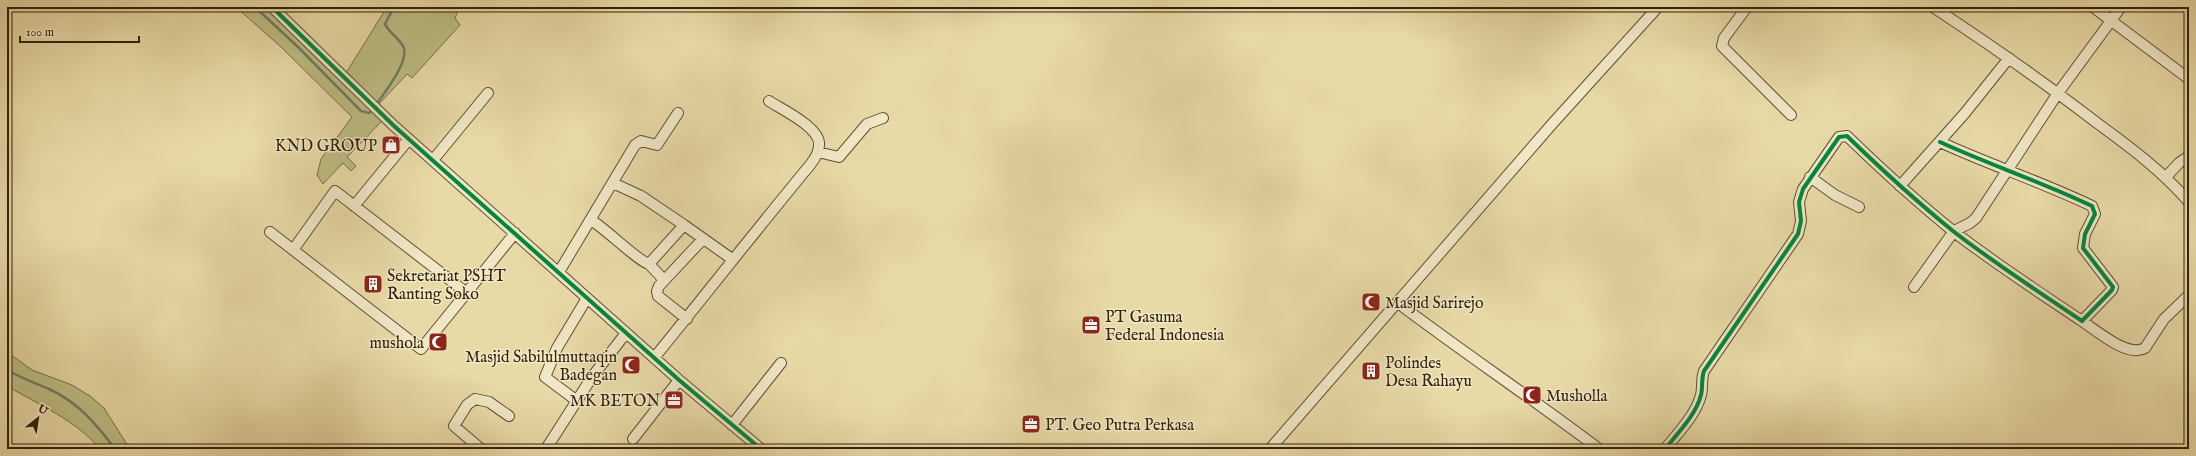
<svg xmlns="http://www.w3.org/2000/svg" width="2196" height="456" font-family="'IM FELL English',serif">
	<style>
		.green { fill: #bdbd83; stroke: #786f46 }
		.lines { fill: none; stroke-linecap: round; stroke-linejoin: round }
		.stream { stroke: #6f7d68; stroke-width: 2.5 }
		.minor-casing { stroke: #604f30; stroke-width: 12 }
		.minor { stroke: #f0e7c6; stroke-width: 10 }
		.cycleway-casing { stroke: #f0e7c6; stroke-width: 6 }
		.cycleway { stroke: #00873e; stroke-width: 4 }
		.labels { text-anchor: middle; stroke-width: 3; stroke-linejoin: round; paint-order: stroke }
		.poi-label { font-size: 16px; fill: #322109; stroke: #f0e7c6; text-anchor: start }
	</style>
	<rect width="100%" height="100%" fill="#e8daa7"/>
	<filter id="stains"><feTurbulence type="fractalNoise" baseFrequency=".005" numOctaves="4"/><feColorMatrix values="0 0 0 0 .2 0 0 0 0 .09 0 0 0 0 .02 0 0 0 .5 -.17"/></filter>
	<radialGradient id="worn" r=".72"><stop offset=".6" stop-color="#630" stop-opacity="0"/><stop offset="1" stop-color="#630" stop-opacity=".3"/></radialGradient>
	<path class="green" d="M236 7H267L383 120 347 157 356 166 351 171 343 163 323 184 317 175 321 159 352 117 281 47Z
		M387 7H460L455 18 460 25 412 78 407 74 379 104 346 73Z
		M7 352 32 370 72 385 90 396 104 408 128 446 125 449H100C76 420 39 405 7 386Z"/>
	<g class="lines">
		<path class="stream" d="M255 7 297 46 361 111 369 113 373 110
			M376 105C384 93 411 60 403 46 398 37 389 33 385 24L394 7
			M7 370C21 378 35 383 49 389 78 402 97 425 115 449"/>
		<g class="minor-casing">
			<path id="minor" d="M272 7 393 125 679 380 761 449
				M1747 7 1724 38 1722 46 1791 115
				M1933 7C1989 44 2044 82 2097 123 2130 147 2162 171 2189 202
				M2093 7 2189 79
				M818 152 839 157 867 124 883 118
				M433 160 488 93
				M1810 177 1835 195 1859 207
				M2166 177 2179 163 2189 156
				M613 183 641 196 684 225
				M1900 186 1965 113 2009 58
				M354 206 409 139
				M591 220C606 229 638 261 649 264L684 225 732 259
				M270 232 421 349 515 233
				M293 250 335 191 467 293
				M649 264 664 280
				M559 272 635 145 641 141 657 145 678 113
				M1914 287 1954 231 1970 223 1976 218 2058 93 2121 7
				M1398 303C1464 353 1533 399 1599 449
				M687 319 658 296 657 291 659 286 703 239
				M2082 321C2097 331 2128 358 2145 348L2164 319 2189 295
				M654 358C706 294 757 229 810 165 814 160 819 153 819 145 821 128 783 110 769 101
				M577 401 545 377 557 348 587 298
				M732 425 781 363
				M633 439 679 380
				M481 449 454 426 467 405 475 399 489 402 509 416
				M546 449 592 377 626 333
				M1270 449 1553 123 1658 7
				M1665 449C1677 434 1696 415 1701 395 1703 387 1701 379 1704 371L1798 234 1801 221 1799 202 1803 189 1839 137 1847 136C1881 169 1916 201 1953 231 1994 263 2039 292 2082 321L2112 290 2113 287 2083 248 2085 234 2095 214 2092 206C2042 182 1990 165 1940 142"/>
		</g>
		<use href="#minor" class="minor"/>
		<g class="cycleway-casing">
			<path id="cycleway" d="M272 7 393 125 679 380 761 449
				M1665 449C1677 434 1696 415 1701 395 1703 387 1701 379 1704 371L1798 234 1801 221 1799 202 1803 189 1839 137 1847 136C1881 169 1916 201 1953 231 1994 263 2039 292 2082 321L2112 290 2113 287 2083 248 2085 234 2095 214 2092 206C2042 182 1990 165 1940 142"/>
		</g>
		<use href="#cycleway" class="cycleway"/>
	</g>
	<defs>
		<g id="shop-square" transform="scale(1)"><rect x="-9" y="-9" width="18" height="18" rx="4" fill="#8f2418" stroke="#f0e7c6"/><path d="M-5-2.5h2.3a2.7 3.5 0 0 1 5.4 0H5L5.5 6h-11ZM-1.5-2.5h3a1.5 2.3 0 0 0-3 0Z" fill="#fff"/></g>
		<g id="building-square" transform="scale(1)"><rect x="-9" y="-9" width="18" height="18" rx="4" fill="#8f2418" stroke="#f0e7c6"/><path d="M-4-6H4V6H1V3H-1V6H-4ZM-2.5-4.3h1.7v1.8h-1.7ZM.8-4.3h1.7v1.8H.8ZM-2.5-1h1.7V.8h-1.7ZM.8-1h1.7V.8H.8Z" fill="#fff"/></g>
		<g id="mosque-square" transform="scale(1)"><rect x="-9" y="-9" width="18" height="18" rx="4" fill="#8f2418" stroke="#f0e7c6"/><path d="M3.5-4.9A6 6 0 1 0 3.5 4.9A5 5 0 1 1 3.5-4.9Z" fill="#fff"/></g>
		<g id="office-square" transform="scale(1)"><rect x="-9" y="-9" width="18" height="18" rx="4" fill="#8f2418" stroke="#f0e7c6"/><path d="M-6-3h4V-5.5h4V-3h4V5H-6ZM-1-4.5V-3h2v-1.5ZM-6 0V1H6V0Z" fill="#fff"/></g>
	</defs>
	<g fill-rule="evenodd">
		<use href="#shop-square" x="391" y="145"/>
		<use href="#building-square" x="373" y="284"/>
		<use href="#mosque-square" x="1371" y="302"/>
		<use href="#office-square" x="1091" y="325"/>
		<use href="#mosque-square" x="438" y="342"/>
		<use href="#mosque-square" x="631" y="365"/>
		<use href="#building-square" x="1371" y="371"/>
		<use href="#mosque-square" x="1532" y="395"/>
		<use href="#office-square" x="674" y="400"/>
		<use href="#office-square" x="1031" y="424"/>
	</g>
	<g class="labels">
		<g class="poi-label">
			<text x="377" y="151" text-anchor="end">KND GROUP</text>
			<text x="387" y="281">Sekretariat PSHT<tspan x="387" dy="18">Ranting Soko</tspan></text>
			<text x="1385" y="308">Masjid Sarirejo</text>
			<text x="1105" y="322">PT Gasuma<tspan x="1105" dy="18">Federal Indonesia</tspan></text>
			<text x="424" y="348" text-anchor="end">mushola</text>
			<text x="617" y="362" text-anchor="end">Masjid Sabilulmuttaqin<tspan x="617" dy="18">Badegan</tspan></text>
			<text x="1385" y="368">Polindes<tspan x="1385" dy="18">Desa Rahayu</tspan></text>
			<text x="1546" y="401">Musholla</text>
			<text x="660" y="406" text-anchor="end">MK BETON</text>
			<text x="1045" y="430">PT. Geo Putra Perkasa</text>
		</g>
	</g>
	<rect width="2196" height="456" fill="none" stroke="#e8daa7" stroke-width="24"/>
	<rect x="8" y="8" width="2180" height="440" fill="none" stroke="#322109" stroke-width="2"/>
	<rect x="12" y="12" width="2172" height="432" fill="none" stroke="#322109"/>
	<g transform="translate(38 418) rotate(30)" stroke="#f0e7c6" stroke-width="3" paint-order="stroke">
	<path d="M0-3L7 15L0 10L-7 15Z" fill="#322109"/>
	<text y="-6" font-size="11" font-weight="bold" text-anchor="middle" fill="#322109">U</text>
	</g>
	<path d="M20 36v6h119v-6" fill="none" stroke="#322109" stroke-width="2"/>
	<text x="26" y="36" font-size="12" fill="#322109" stroke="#f0e7c6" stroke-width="3" paint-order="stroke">100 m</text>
	<rect width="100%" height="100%" filter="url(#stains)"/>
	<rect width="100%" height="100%" fill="url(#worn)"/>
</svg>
